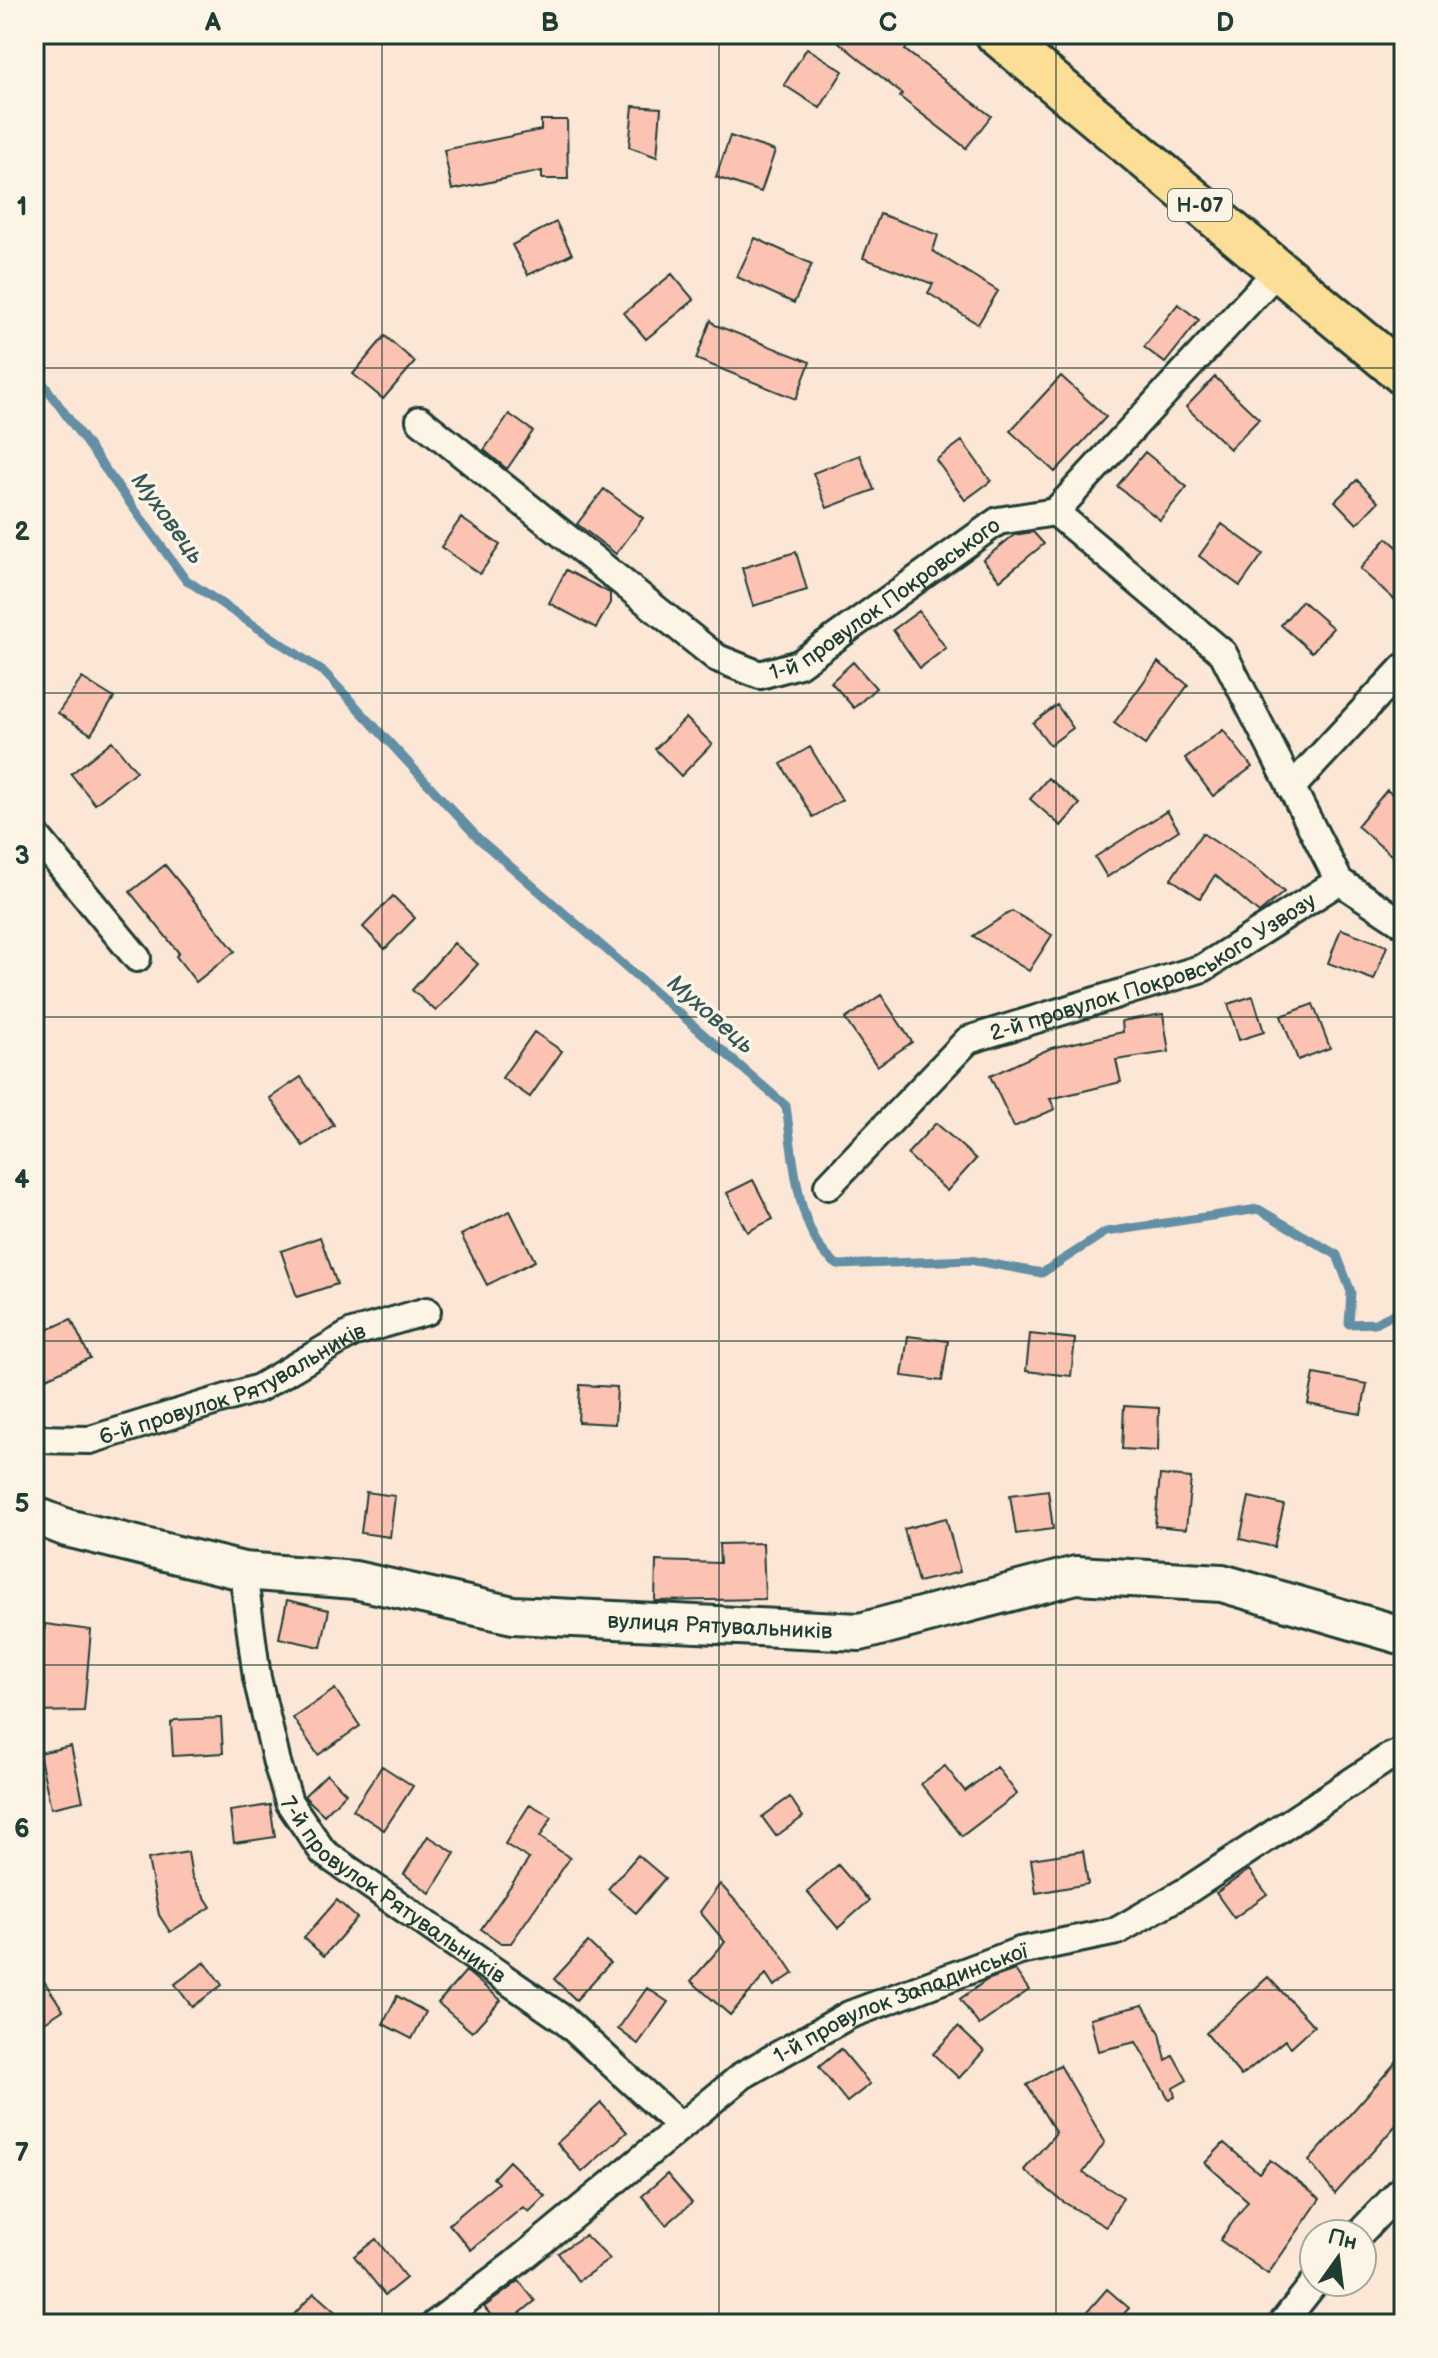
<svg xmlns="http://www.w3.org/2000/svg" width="1438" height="2358" font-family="'Balsamiq Sans',sans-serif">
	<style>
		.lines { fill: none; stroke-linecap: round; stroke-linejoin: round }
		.stream { stroke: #648fa4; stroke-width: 9 }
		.building { fill: #fcc3b3; stroke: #1f3d34; stroke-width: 2 }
		.street-casing { stroke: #1f3d34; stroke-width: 32 }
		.secondary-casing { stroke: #1f3d34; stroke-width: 42 }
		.primary-casing { stroke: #1f3d34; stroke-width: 46 }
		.street { stroke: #fcf5e5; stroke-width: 26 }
		.secondary { stroke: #fcf5e5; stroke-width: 36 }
		.primary { stroke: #fdde96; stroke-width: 40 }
		.grid { fill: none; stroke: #1f3d34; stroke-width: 2; stroke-opacity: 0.55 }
		.labels { text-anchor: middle; stroke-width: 7; stroke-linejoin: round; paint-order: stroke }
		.shield { fill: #fcf5e5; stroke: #617469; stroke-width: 2 }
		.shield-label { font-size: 20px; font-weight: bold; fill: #1f3d34 }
		.street-label { font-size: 22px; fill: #1f3d34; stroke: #fcf5e5 }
		.water-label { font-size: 24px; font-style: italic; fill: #365859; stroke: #fcf5e5 }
		.neatline { fill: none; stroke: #1f3d34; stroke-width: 3 }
		.grid-label { font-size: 26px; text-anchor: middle; font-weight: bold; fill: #1f3d34 }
	</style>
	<rect width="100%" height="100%" fill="#fce6d6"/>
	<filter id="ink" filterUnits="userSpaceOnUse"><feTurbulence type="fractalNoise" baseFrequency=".0125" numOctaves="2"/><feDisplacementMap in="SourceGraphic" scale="16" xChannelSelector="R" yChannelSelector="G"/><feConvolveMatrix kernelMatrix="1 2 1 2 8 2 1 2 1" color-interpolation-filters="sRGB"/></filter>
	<g filter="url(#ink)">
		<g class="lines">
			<path class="stream" d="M34 364 37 375 185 579 325 673 479 839 786 1106C793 1152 796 1239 838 1265L970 1260 1042 1273 1106 1232 1258 1209 1337 1255 1351 1292 1349 1324 1375 1323 1404 1309"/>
		</g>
		<path class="building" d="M829 34H895L909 45 905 50 991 116 966 148 900 97 902 94Z
			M807 48 843 71 820 108 784 85Z
			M633 106 661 108 657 157 629 147Z
			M541 120H567L568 179H542V171L452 190 444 150 541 130Z
			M730 136 775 151 761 192 716 177Z
			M880 214 938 235 933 251 998 291 978 324 928 293 933 284 863 258Z
			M556 222 572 254 528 275 512 245Z
			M755 238 812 264 794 303 737 277Z
			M672 274 694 300 646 339 624 313Z
			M1178 304 1199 320 1165 363 1144 347Z
			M711 320 715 325 810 362 796 399 696 359Z
			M385 336 415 362 383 399 353 374Z
			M1061 376 1106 417 1055 472 1010 431Z
			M1215 377 1259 419 1230 449 1186 407Z
			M509 414 533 431 507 469 484 450Z
			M962 441 991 481 965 500 936 460Z
			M1145 452 1187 487 1160 520 1117 486Z
			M860 455 874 490 827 508 813 473Z
			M1357 480 1378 502 1357 524 1335 501Z
			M604 489 643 518 616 554 577 524Z
			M461 518 500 545 480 574 441 547Z
			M1222 524 1263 554 1240 586 1199 556Z
			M1033 532 1044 544 1000 580 983 560 1014 535Z
			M1387 538 1404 553V608L1360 569Z
			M796 552 807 590 753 606 742 568Z
			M566 570 610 593V603L596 628 549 603Z
			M1302 601 1333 628 1312 652 1281 625Z
			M919 611 946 648 920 668 893 630Z
			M853 662 876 688 854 708 831 682Z
			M1158 662 1188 685 1145 745 1114 723Z
			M82 678 114 698 91 734 58 713Z
			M1057 705 1073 728 1050 745 1033 723Z
			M686 718 712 744 681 776 655 749Z
			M1223 730 1252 767 1213 796 1185 758Z
			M112 741 136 771 95 804 71 774Z
			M810 747 842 800 813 817 781 764Z
			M1048 778 1080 804 1061 826 1030 799Z
			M1387 790 1404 804V866L1357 826Z
			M1167 811 1179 830 1107 877 1095 857Z
			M1202 833 1260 871 1284 892 1259 913 1215 875 1200 898 1171 879Z
			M165 865 235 951 196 982 176 956 179 953 130 892Z
			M393 896 415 918 385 949 363 927Z
			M1012 911 1052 935 1029 971 973 936Z
			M1341 929 1387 946 1374 980 1328 963Z
			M454 943 478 964 436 1011 412 990Z
			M881 995 912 1042 877 1066 845 1019Z
			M1253 996 1264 1032 1239 1040 1228 1004Z
			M1313 1004 1330 1048 1298 1060 1281 1016Z
			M1163 1014 1169 1052 1116 1060 1121 1082 1050 1099 1055 1109 1014 1127 990 1076 1051 1048 1123 1032 1122 1021Z
			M534 1032 562 1051 530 1097 502 1078Z
			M301 1077 334 1125 303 1146 270 1098Z
			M936 1123 976 1159 947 1191 907 1154Z
			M753 1180 773 1219 747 1232 727 1193Z
			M510 1211 535 1261 487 1285 461 1235Z
			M320 1237 337 1284 297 1297 281 1251Z
			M71 1319 90 1358 40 1381 34 1368V1336Z
			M1030 1334 1075 1339 1071 1376 1026 1371Z
			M908 1336 948 1341 942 1381 902 1376Z
			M1314 1374 1367 1384 1361 1414 1308 1404Z
			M580 1385 617 1387 615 1424 578 1422Z
			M1124 1406 1159 1408 1158 1451 1122 1449Z
			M1160 1475 1191 1478 1186 1529 1155 1526Z
			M1048 1490 1053 1529 1016 1534 1010 1495Z
			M366 1492 395 1496 390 1537 361 1533Z
			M1249 1497 1284 1505 1274 1547 1240 1539Z
			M946 1518 960 1572 918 1582 904 1529Z
			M763 1543 765 1599 655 1601 656 1561 720 1563 719 1544Z
			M287 1600 329 1610 321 1647 279 1638Z
			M45 1624 91 1630 84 1711 37 1712Z
			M335 1689 360 1726 318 1755 293 1718Z
			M221 1718 223 1753 173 1756 171 1723 175 1720Z
			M71 1746 83 1801 51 1808 39 1753Z
			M382 1766 413 1786 384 1830 353 1810Z
			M945 1766 965 1791 997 1767 1017 1794 962 1836 921 1784Z
			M327 1774 346 1793 324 1815 304 1796Z
			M790 1797 803 1817 776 1836 762 1817Z
			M530 1804 552 1817 540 1837 570 1858 511 1943H501L481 1929 529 1859 505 1844Z
			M270 1805 275 1837 234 1843 230 1811Z
			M428 1836 455 1853 430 1893 404 1874Z
			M1083 1851 1088 1884 1036 1893 1031 1859Z
			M188 1852 192 1877 211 1907 170 1932 159 1915 148 1859Z
			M638 1855 665 1878 636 1913 608 1889Z
			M838 1865 869 1901 838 1928 807 1892Z
			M1249 1870 1267 1894 1234 1918 1216 1893Z
			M720 1884 771 1939 794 1973 774 1986 766 1974 730 2015 691 1981 725 1942 700 1912Z
			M337 1900 357 1918 324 1956 304 1938Z
			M588 1942 610 1963 576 2000 554 1979Z
			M205 1962 222 1985 192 2007 175 1984Z
			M34 1966 63 2010 34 2029Z
			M1015 1970 1029 1990 979 2025 960 1999 987 1980Z
			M466 1971 501 2000 472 2032 438 2003Z
			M1268 1977 1314 2026 1291 2047 1285 2040 1241 2076 1206 2033Z
			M647 1988 668 2002 638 2044 618 2029Z
			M397 1996 426 2012 412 2039 383 2024Z
			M1143 2005 1160 2033 1166 2061 1173 2055 1187 2080 1173 2088 1175 2097 1169 2099 1136 2042 1098 2051 1090 2018Z
			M958 2027 984 2051 959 2078 933 2054Z
			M841 2049 870 2084 847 2102 819 2067Z
			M1404 2053V2116L1335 2194 1309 2161Z
			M1060 2065 1105 2142 1083 2173 1123 2197 1106 2227 1062 2201 1024 2170 1056 2133 1027 2085Z
			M601 2103 627 2132 582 2172 557 2143Z
			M1224 2143 1259 2173 1270 2160 1320 2199 1268 2274 1220 2240 1248 2201 1205 2163Z
			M509 2161 545 2196 529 2212 523 2207 471 2250 449 2224 498 2183 493 2178Z
			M667 2174 692 2203 666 2225 642 2196Z
			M585 2235 610 2259 578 2281 558 2253Z
			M376 2239 406 2278 385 2295 354 2256Z
			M519 2281 535 2301 507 2324H498L484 2307Z
			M1107 2289 1129 2308 1115 2324H1102L1087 2312Z
			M314 2293 349 2324H285Z"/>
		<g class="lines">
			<g class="street-casing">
				<g id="street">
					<path id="s1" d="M420 420 717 658 760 675 799 664 998 521 1055 512 1278 270"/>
					<path d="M1055 512 1223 653 1339 881 1404 924"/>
					<path d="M1291 788 1404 667"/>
					<path d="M34 833 137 958"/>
					<path id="s2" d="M828 1186 968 1040 1203 968 1339 881"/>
					<path id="s3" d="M34 1439 90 1440 259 1388 352 1333 427 1311"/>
					<path id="s4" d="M243 1571 257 1678 277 1763 289 1802 323 1852 563 2019 679 2125"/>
					<path d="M1359 2234 1404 2187"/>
					<path id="s5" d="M435 2324 513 2265 743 2075 849 2015 1020 1951 1117 1931 1188 1890 1386 1759 1404 1751"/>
					<path d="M1282 2324 1315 2282"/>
				</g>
			</g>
			<g class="secondary-casing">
				<g id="secondary">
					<path id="s6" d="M34 1515 67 1528 243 1571 355 1580 513 1615 860 1632 1076 1575 1222 1583 1404 1636"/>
				</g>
			</g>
			<g class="primary-casing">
				<path id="primary" d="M996 34 1404 375"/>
			</g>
			<use href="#street" class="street"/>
			<use href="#secondary" class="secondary"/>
			<use href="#primary" class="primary"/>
		</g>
	</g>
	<path class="grid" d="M382 34V2324M719 34V2324M1056 34V2324M34 368H1404M34 693H1404M34 1017H1404M34 1341H1404M34 1665H1404M34 1990H1404"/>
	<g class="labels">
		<rect class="shield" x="1168" y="189" width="64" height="32" rx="6"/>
		<g class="shield-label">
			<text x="1200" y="212">Н-07</text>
		</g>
		<g class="street-label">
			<text dy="8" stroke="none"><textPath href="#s1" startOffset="574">1-й провулок Покровського</textPath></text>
			<text dy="8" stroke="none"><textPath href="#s2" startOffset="402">2-й провулок Покровського Узвозу</textPath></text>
			<text dy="8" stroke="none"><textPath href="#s3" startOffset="210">6-й провулок Рятувальників</textPath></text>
			<text dy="8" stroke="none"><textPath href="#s6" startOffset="698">вулиця Рятувальників</textPath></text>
			<text dy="8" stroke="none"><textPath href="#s4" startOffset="374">7-й провулок Рятувальників</textPath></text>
			<text dy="8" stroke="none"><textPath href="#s5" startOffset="570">1-й провулок Западинської</textPath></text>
		</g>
		<g class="water-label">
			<text transform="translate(168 518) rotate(54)" y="8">Муховець</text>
			<text transform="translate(711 1014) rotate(41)" y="8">Муховець</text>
		</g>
	</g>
	<rect width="1438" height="2358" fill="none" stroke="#fcf5e5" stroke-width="88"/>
	<g transform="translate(1338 2258) rotate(14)"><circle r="38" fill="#fcf5e5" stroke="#a4ab9e" stroke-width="2"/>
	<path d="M0-6L14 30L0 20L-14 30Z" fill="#1f3d34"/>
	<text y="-12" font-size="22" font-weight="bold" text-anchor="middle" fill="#1f3d34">Пн</text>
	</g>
	<rect x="44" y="44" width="1350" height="2270" class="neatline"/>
	<g class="grid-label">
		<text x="213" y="31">A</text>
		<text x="550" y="31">B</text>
		<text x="888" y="31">C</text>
		<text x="1225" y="31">D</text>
		<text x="22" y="215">1</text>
		<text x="22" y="540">2</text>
		<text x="22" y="864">3</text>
		<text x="22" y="1188">4</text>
		<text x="22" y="1512">5</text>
		<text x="22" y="1837">6</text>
		<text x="22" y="2161">7</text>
	</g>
</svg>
